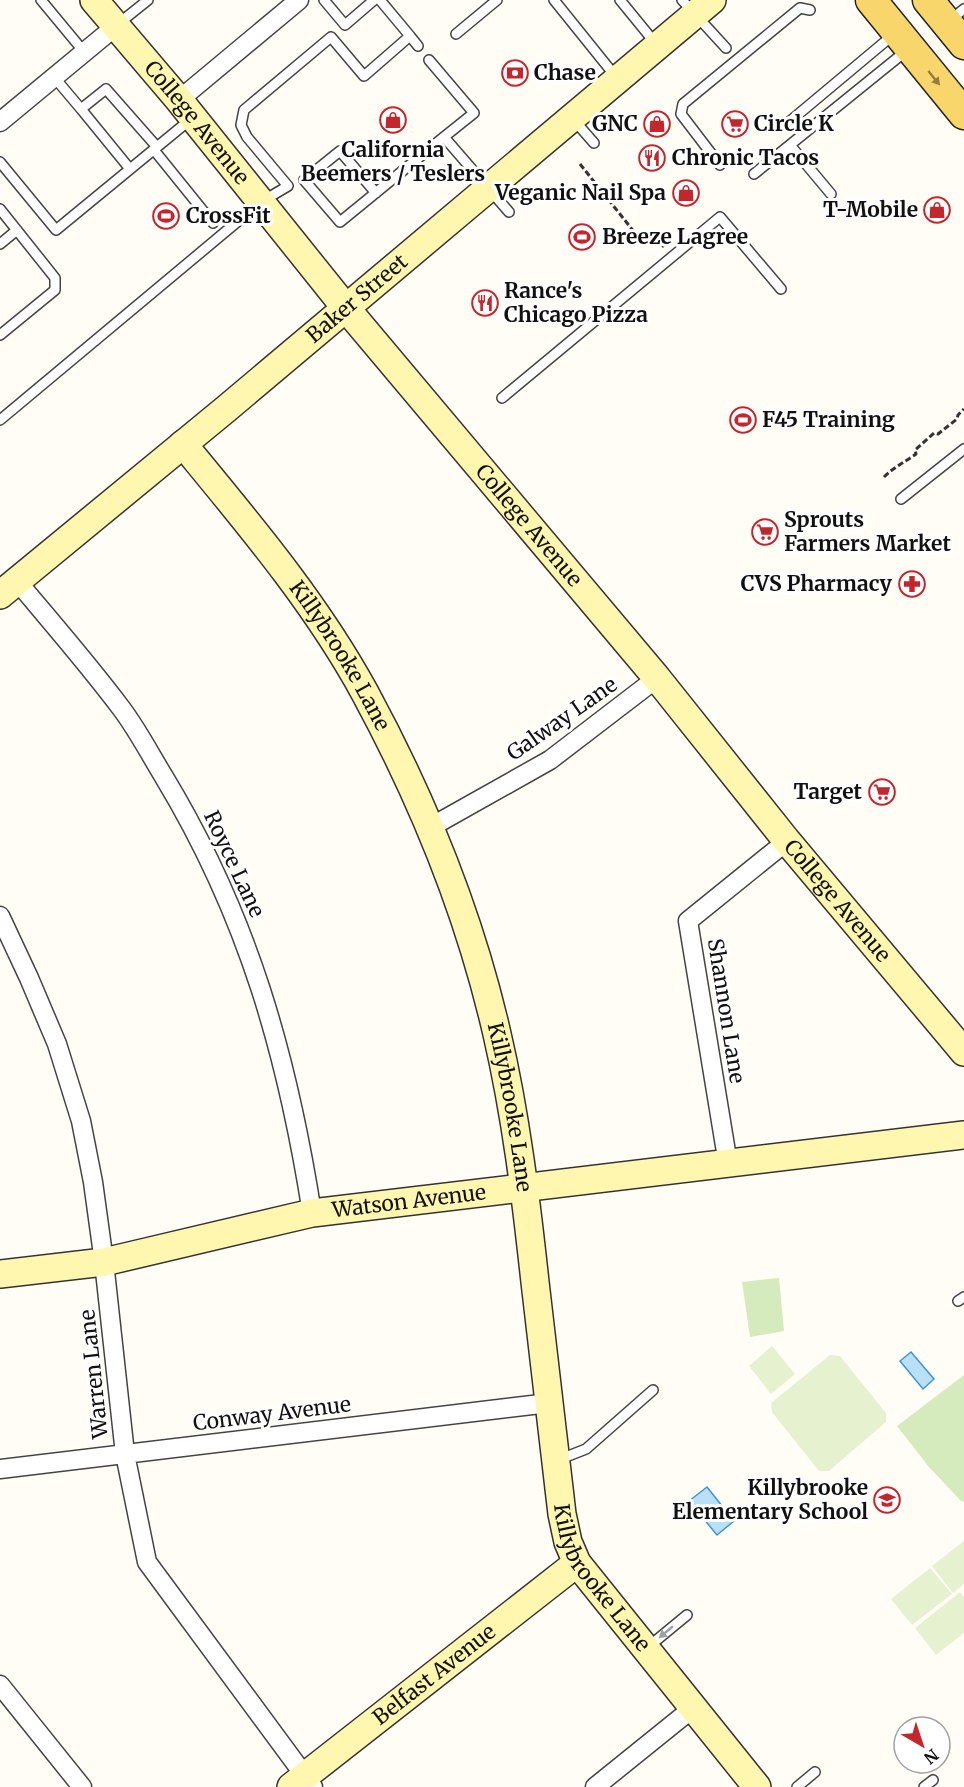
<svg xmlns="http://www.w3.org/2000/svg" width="964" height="1787" font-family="Merriweather,serif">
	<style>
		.green { fill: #d5ebbd }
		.pitch { fill: #e6f2cf }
		.water { fill: #b9e0f7; stroke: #3f96cf; stroke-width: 1.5 }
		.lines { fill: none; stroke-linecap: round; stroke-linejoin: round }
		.lane-casing { stroke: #444; stroke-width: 12 }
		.street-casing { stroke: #444; stroke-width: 21 }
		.secondary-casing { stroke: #333; stroke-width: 30 }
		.primary-casing { stroke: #222; stroke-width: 33 }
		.path { stroke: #333; stroke-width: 3; stroke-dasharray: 6 3; stroke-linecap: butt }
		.lane { stroke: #fff; stroke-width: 9 }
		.street { stroke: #fff; stroke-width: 18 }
		.secondary { stroke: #fff6b0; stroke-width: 27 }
		.primary { stroke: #f9d66b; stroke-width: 30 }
		.oneway { fill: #917d42 }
		.oneway2 { fill: #a0a0a0 }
		.labels { text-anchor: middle; stroke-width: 6; stroke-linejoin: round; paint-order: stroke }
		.poi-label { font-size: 21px; font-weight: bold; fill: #111; stroke: #fff; text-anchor: start }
		.street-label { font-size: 21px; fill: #111; stroke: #fff }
	</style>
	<rect width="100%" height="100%" fill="#fffdf5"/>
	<path class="green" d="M779 1278 784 1331 750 1337 742 1282Z
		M964 1375V1501L962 1502 929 1467 897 1426Z"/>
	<path class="pitch" d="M772 1346 795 1374 771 1394 749 1366Z
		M830 1355 840 1356 886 1413V1422L829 1471H819L772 1412 771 1403Z
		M964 1541V1584L953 1593 932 1566Z
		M930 1568 952 1594 912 1625 891 1599Z
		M960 1592 964 1597V1633L936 1655 915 1628Z"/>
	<path class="water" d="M911 1352 934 1379 923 1389 900 1361Z
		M707 1487 734 1521 717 1535 689 1501Z"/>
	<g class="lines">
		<g class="lane-casing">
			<path id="lane" d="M41 0 85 53
				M324 0 345 25 374 0
				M554 0 616 77
				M620 0 656 44
				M682 0 726 48
				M949 21 964 9
				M118 24 148 0
				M456 34 497 0
				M410 36 418 46
				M429 60 474 113 444 137
				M54 77 81 109 106 89 157 147
				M81 109 130 169
				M573 119 594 143
				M789 122 893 35
				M790 145 831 194
				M154 150 213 223
				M0 162 56 230 191 119
				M720 165 681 114 683 104 800 8 810 10
				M754 174 906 51
				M376 193 340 151 304 180 340 222 444 137 509 212
				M0 209 55 278V290L0 335
				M0 244 17 230
				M502 398 720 217 781 289
				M0 420 261 202 288 186 247 137 241 125 244 110 331 37 364 76 410 36 380 0
				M901 499 964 449
				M958 1301 964 1297
				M558 1460 586 1449 653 1390
				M647 1648 687 1615
				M797 1787 815 1772
				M924 1787 933 1780"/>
		</g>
		<g class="street-casing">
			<path id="street" d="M179 100 299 0
				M0 122 116 26
				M17 581C52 623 88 664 121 708 137 729 150 754 164 777 248 916 287 1054 312 1213
				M429 828 550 760 657 678
				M0 916 29 978 57 1044 81 1121 93 1182 104 1262 125 1454 147 1562 313 1787
				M728 1164 688 921 787 841
				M0 1469 549 1403
				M0 1685 82 1787
				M595 1787 693 1708"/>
		</g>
		<g class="secondary-casing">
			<g id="secondary">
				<path id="s1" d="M94 0 179 100 345 307 657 678 787 841 964 1052"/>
				<path id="s2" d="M183 444C248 523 316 603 365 693 423 800 470 916 497 1034 516 1116 526 1199 535 1282 544 1359 553 1436 562 1514L568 1542 577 1563 757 1787"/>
				<path id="s3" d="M0 595 226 409 712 0"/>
				<path id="s4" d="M0 1274 104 1262 312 1213 964 1135"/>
				<path id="s5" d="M291 1787 577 1563"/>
			</g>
		</g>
		<g class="primary-casing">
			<path id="primary" d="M871 0 964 114
				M928 0 964 44"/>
		</g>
		<path class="path" d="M580 164 643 243 654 236 664 247
			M884 477C894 467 905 462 916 454L915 450 934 433 938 434 957 419 958 415 964 409"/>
		<use href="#lane" class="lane"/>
		<use href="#street" class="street"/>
		<use href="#secondary" class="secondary"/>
		<use href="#primary" class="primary"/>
	</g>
	<defs><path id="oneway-solid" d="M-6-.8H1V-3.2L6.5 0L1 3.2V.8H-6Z" transform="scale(1.5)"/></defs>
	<use class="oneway" href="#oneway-solid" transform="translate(934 78) rotate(51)"/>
	<use class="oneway2" href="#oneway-solid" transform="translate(666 1632) rotate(140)"/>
	<defs>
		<g id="bank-ring" transform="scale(1.35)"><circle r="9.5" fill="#fff" stroke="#c4262e" stroke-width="1.5"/><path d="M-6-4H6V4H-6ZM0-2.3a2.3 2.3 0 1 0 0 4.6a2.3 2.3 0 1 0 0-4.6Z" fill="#c4262e"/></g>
		<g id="shop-ring" transform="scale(1.35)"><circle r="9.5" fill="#fff" stroke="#c4262e" stroke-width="1.5"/><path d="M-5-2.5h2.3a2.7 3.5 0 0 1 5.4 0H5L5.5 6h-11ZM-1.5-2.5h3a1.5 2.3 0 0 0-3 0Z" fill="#c4262e"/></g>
		<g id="supermarket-ring" transform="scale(1.35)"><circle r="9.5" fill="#fff" stroke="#c4262e" stroke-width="1.5"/><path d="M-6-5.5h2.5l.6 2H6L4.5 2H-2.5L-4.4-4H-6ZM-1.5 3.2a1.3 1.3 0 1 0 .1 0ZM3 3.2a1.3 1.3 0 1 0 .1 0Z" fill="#c4262e"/></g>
		<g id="restaurant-ring" transform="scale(1.35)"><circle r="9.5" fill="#fff" stroke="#c4262e" stroke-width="1.5"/><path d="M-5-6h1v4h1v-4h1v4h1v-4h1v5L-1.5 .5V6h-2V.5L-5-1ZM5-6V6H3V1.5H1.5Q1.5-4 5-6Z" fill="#c4262e"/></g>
		<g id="stadium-ring" transform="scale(1.35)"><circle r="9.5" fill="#fff" stroke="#c4262e" stroke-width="1.5"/><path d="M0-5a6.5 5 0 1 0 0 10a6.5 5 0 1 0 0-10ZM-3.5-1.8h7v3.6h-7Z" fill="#c4262e"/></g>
		<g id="pharmacy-ring" transform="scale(1.35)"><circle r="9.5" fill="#fff" stroke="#c4262e" stroke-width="1.5"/><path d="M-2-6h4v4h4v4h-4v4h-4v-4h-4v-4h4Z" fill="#c4262e"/></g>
		<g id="school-ring" transform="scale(1.35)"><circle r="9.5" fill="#fff" stroke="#c4262e" stroke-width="1.5"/><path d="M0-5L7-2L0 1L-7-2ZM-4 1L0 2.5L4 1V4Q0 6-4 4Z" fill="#c4262e"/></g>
	</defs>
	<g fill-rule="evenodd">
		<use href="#bank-ring" x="515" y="73"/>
		<use href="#shop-ring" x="393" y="120"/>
		<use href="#shop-ring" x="657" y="124"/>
		<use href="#supermarket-ring" x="735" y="124"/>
		<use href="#restaurant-ring" x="652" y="158"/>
		<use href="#shop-ring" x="686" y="193"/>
		<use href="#shop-ring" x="937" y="210"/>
		<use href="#stadium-ring" x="166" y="216"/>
		<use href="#stadium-ring" x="582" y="237"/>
		<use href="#restaurant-ring" x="485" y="303"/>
		<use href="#stadium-ring" x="743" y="420"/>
		<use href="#supermarket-ring" x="765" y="532"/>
		<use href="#pharmacy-ring" x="912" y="584"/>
		<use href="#supermarket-ring" x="882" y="792"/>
		<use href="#school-ring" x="887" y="1500"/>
	</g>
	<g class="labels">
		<g class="poi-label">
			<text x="534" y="80">Chase</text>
			<text x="638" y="131" text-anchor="end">GNC</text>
			<text x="754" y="131">Circle K</text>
			<text x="393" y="157" text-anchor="middle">California<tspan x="393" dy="24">Beemers / Teslers</tspan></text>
			<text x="672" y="165">Chronic Tacos</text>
			<text x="666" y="200" text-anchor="end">Veganic Nail Spa</text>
			<text x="918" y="217" text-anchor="end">T-Mobile</text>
			<text x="186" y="223">CrossFit</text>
			<text x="602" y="244">Breeze Lagree</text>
			<text x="504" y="298">Rance's<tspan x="504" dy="24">Chicago Pizza</tspan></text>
			<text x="762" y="427">F45 Training</text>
			<text x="784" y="527">Sprouts<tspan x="784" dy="24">Farmers Market</tspan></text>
			<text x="892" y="591" text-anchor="end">CVS Pharmacy</text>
			<text x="862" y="799" text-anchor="end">Target</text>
			<text x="868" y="1495" text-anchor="end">Killybrooke<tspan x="868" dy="24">Elementary School</tspan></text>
		</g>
		<g class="street-label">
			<text dy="7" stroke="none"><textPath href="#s1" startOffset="160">College Avenue</textPath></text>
			<text dy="7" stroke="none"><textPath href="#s3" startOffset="464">Baker Street</textPath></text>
			<text dy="7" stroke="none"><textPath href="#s1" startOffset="682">College Avenue</textPath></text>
			<text dy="7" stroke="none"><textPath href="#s2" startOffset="264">Killybrooke Lane</textPath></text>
			<text transform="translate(562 719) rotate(-35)" y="7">Galway Lane</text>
			<text transform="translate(234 864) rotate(65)" y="7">Royce Lane</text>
			<text dy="7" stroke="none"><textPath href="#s1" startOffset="1168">College Avenue</textPath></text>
			<text transform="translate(726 1011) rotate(81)" y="7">Shannon Lane</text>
			<text dy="7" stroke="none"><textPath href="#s2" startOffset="750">Killybrooke Lane</textPath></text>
			<text dy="7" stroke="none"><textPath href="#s4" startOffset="416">Watson Avenue</textPath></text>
			<text transform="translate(94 1374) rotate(-96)" y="7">Warren Lane</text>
			<text transform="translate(272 1414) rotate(-7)" y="7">Conway Avenue</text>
			<text dy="7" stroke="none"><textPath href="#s2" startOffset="1236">Killybrooke Lane</textPath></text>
			<text dy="7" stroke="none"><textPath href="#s5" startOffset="182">Belfast Avenue</textPath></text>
		</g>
	</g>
	<g transform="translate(922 1745) rotate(141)"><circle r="28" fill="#ffffff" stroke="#a0a0a0" stroke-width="1.5"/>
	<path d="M0-4.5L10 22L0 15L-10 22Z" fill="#c4262e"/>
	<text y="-9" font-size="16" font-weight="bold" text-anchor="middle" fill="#111111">N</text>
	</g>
</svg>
